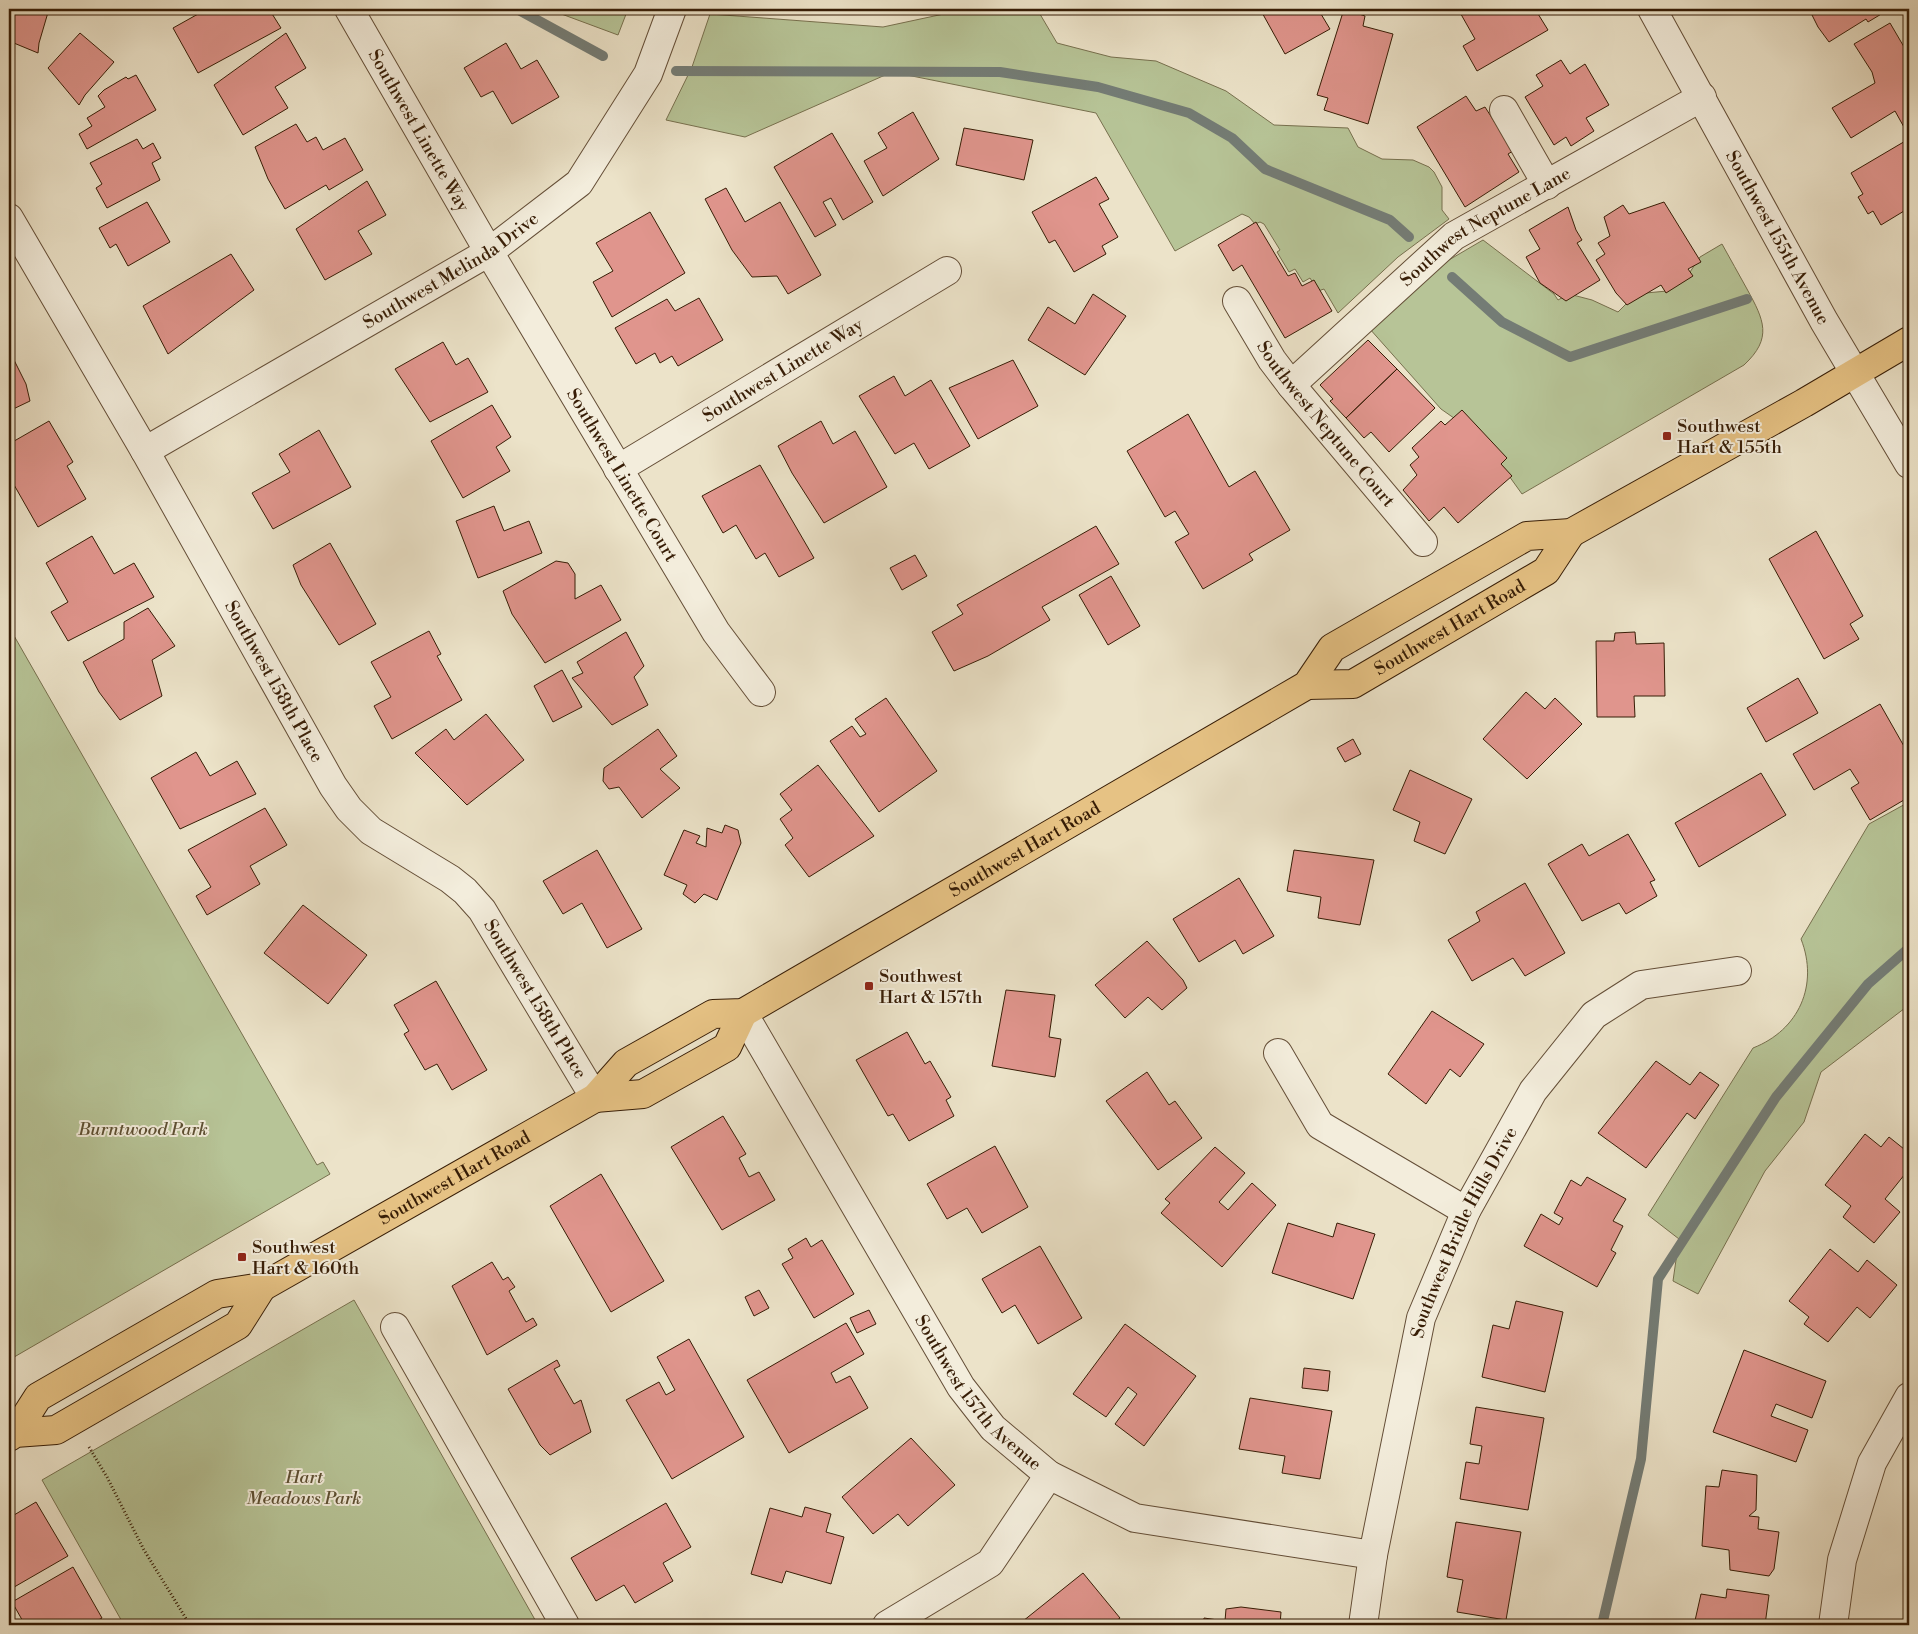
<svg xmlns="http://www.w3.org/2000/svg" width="1918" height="1634" font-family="'Libre Bodoni',serif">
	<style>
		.green { fill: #b7c497; stroke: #77704e }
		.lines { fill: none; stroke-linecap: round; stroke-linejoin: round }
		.stream { stroke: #747c75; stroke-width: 10 }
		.building { fill: #e0958d; stroke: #371d06 }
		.minor-casing { stroke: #644e37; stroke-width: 30 }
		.major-casing { stroke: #371d06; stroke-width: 30 }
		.path { stroke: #371d06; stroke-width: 3; stroke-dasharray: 1 2.5; stroke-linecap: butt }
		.minor { stroke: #f3eddc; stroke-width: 28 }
		.major { stroke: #e6c284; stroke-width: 28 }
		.poi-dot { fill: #8f2418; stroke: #f3eddc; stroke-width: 2 }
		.labels { text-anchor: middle; stroke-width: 4; stroke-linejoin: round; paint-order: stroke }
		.street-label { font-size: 18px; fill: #371d06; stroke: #f3eddc }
		.poi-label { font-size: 18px; fill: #371d06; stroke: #f3eddc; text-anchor: start }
		.park-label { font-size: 18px; font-style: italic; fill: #5d4f32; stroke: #f3eddc }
	</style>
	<rect width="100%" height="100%" fill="#ece3c9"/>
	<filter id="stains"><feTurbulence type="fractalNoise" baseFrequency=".004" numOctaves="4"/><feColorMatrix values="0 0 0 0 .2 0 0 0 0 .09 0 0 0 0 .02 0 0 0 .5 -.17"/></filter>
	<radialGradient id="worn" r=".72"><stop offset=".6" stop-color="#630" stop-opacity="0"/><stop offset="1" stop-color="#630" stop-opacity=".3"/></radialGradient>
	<path class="green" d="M548 9H628L618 35Z
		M967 9H1037L1057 43 1111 57 1156 61 1226 91 1274 125 1348 128 1358 147 1382 159 1413 160 1429 167 1434 172 1442 187V210L1449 219 1398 257 1338 313 1324 289 1318 291 1310 278 1303 282 1295 269 1289 272 1277 252 1280 250 1264 224 1260 222 1255 224 1249 217 1242 214 1175 251 1096 113 892 72 745 137 666 120 692 67 710 14 883 27Z
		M1483 240 1554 294 1558 300 1569 294 1592 300 1618 312 1628 302 1646 293 1667 291 1686 278 1700 257 1722 244C1730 259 1739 274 1747 289 1764 320 1773 338 1744 365L1522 494 1481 437 1441 409 1369 328 1425 274Z
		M9 627 317 1165 323 1162 330 1174 9 1360Z
		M1909 802V1005L1821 1072 1804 1122 1765 1171 1698 1294 1673 1281 1679 1239 1648 1215 1753 1048C1799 1030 1819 985 1801 939L1869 824Z
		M354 1300 538 1625H124L42 1480Z"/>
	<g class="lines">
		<path class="stream" d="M517 9 603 56
			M676 71 1000 72 1098 87 1189 113 1232 138 1265 169 1390 220 1409 237
			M1452 277 1502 322 1570 357 1747 299
			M1602 1625 1641 1459 1658 1279 1776 1097 1868 984 1909 948"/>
	</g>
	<path class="building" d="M9 9H49L39 43 38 53 9 41Z
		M207 9H230L233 13 241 9H269L281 28 198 73 173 28Z
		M1260 9H1318L1330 29 1285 54Z
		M1344 9 1365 16 1363 26 1393 34 1368 124 1324 110 1328 98 1317 95Z
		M1458 9H1535L1548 30 1477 71 1463 46 1475 39Z
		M1809 9H1887L1888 10 1868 22 1866 19 1829 42 1818 27Z
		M1890 23 1907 52 1909 50V126L1905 129 1895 111 1851 138 1832 108 1875 83 1872 72 1854 44Z
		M80 33 114 62 85 95 79 105 48 68Z
		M286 33 306 68 275 87 288 108 243 135 214 85Z
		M506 43 521 69 537 60 559 97 512 124 493 91 481 97 464 68Z
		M1561 60 1570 74 1585 64 1609 105 1586 118 1594 131 1571 146 1566 137 1554 145 1525 97 1543 86 1536 75Z
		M136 75 156 110 87 149 79 134 92 126 87 118 105 107 98 96 104 90 126 77 128 79Z
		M1466 96 1476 111 1485 107 1513 151 1508 154 1519 172 1465 207 1417 127Z
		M913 112 939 159 883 196 864 161 887 148 878 133Z
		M296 124 307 142 316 137 323 150 345 138 363 170 329 190 326 185 285 209 268 179 255 147Z
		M964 128 1033 140 1024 180 956 165Z
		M832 133 873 202 843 220 831 198 823 202 836 225 815 237 774 167Z
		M137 139 143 149 153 143 161 158 152 163 160 180 107 208 96 188 102 184 90 163Z
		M1907 140 1909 145V208L1881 225 1873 211 1868 214 1858 197 1863 194 1851 173Z
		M1096 177 1109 199 1099 204 1118 237 1102 246 1106 254 1074 272 1055 240 1049 243 1032 212Z
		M367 181 386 215 358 231 372 254 325 280 296 229Z
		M726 188 745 222 780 202 821 275 788 294 777 276 752 277 732 250 705 199Z
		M147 202 170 242 128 266 116 244 110 248 99 228Z
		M1664 202 1701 262 1688 269 1693 276 1666 293 1661 285 1627 305 1616 293 1596 260 1605 254 1598 243 1610 236 1604 217 1623 205 1629 214Z
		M1568 207 1576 230 1582 240 1577 243 1600 280 1566 301 1540 283 1526 257 1540 249 1529 230Z
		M650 212 685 273 612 317 593 282 613 271 596 243Z
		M1256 222 1288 276 1295 273 1302 286 1314 280 1332 311 1285 338 1242 265 1233 271 1218 245Z
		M231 254 254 290 168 354 143 306Z
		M1093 294 1126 316 1085 375 1028 340 1048 307 1075 324Z
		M699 298 723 340 678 366 672 356 660 363 655 353 636 364 615 328 667 299 675 311Z
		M1368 340 1397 369 1346 418 1330 401 1333 399 1320 385Z
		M443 342 456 365 468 358 488 392 430 422 395 369Z
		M9 350 26 384 30 401 9 411Z
		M1013 360 1038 406 978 439 949 388Z
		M1397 369 1435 408 1389 452 1371 432 1364 438 1346 418Z
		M894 376 905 396 931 380 970 446 929 469 914 443 895 454 859 396Z
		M492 405 511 437 496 447 510 471 463 498 431 441Z
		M1462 410 1507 458 1501 464 1512 476 1458 523 1444 507 1429 521 1403 490 1417 475 1410 465 1419 457 1412 448 1441 421 1445 425Z
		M1188 414 1229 487 1255 471 1290 530 1249 554 1253 560 1203 589 1175 542 1189 534 1175 511 1165 517 1127 451Z
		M49 421 73 462 67 466 86 499 38 527 9 476V444Z
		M821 421 833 444 855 431 887 487 824 523 792 473 778 446Z
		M319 430 351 487 273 529 252 493 290 472 279 454Z
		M760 465 814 558 779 577 765 553 756 559 736 525 723 533 702 496Z
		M494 506 504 531 529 521 542 553 478 578 456 521Z
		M1096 526 1119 564 1042 607 1050 620 988 656 954 671 932 632 963 614 957 605Z
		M1816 531 1863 616 1850 624 1859 639 1824 659 1769 559Z
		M92 536 114 574 134 563 154 597 68 641 51 612 68 602 46 563Z
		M330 543 376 624 339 645 301 585 293 565Z
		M915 555 927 576 902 590 890 568Z
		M556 561 568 563 575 574V599L601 585 621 620 545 663 512 614 503 591Z
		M1111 576 1140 626 1108 645 1079 595Z
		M148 608 175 646 152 660 162 696 120 720 99 692 83 662 124 639V622Z
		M429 631 441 654 437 656 462 700 392 739 374 706 391 697 371 662Z
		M626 632 644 666 634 677 648 705 612 725 572 678 583 673 577 662Z
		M1635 632 1636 644 1664 643 1665 696H1634L1635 717H1597L1596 641H1614L1615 633Z
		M562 670 582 707 553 722 534 686Z
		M1798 678 1818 713 1766 742 1747 708Z
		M1526 692 1545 709 1555 698 1582 724 1527 779 1483 739Z
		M886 698 937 771 879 812 830 741 852 726 860 737 866 734 855 719Z
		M1880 704 1909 755V797L1870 820 1851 788 1859 783 1850 769 1814 790 1793 754Z
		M486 714 524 760 467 805 415 753 446 729 454 740Z
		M658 729 677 756 660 769 680 788 642 818 619 787 609 789 603 781 604 768Z
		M1353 739 1361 754 1345 762 1337 748Z
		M196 752 210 776 237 761 256 794 180 829 151 778Z
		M818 765 874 836 809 877 785 845 793 838 780 819 792 810 780 794Z
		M1410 770 1472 799 1445 854 1414 841 1420 822 1393 810Z
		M1761 773 1786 815 1699 867 1675 823Z
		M265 808 287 845 250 866 260 884 207 915 196 896 211 887 188 850Z
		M725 825 738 830 741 843 717 900 704 894 695 903 683 894 687 885 664 875 684 830 700 836 696 843 706 847 707 828 722 833Z
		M1628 834 1655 880 1650 882 1657 896 1626 914 1619 903 1582 921 1548 864 1582 844 1589 856Z
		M597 850 642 929 607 948 582 903 563 914 543 881Z
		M1294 850 1374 860 1360 925 1318 918 1321 897 1287 891Z
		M1239 878 1274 936 1243 954 1235 940 1199 962 1173 919Z
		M1525 883 1565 953 1525 976 1513 958 1472 981 1448 940 1480 921 1476 912Z
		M303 905 367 955 328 1004 264 953Z
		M1147 941 1183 980 1187 988 1162 1010 1148 997 1125 1018 1095 985Z
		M436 981 487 1070 452 1090 437 1064 425 1070 404 1034 409 1031 394 1005Z
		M1006 990 1055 995 1049 1037 1061 1039 1055 1077 992 1066Z
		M1432 1011 1484 1044 1460 1077 1450 1069 1426 1104 1388 1074Z
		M907 1032 925 1064 930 1061 951 1097 946 1100 954 1116 909 1141 893 1114 888 1116 856 1060Z
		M1656 1061 1690 1085 1700 1072 1719 1085 1695 1119 1687 1113 1646 1168 1598 1133Z
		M1147 1072 1169 1105 1175 1101 1202 1138 1158 1170 1106 1101Z
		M723 1116 746 1154 739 1158 749 1177 759 1172 775 1200 722 1230 671 1147Z
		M1865 1134 1881 1147 1889 1137 1909 1153V1169L1885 1199 1900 1212 1874 1243 1843 1217 1851 1206 1825 1185Z
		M995 1146 1028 1207 982 1233 967 1208 947 1219 927 1184Z
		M1215 1147 1245 1173 1219 1202 1228 1210 1252 1183 1276 1205 1222 1267 1161 1213 1170 1203 1165 1199Z
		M601 1174 664 1281 611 1312 550 1206Z
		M1587 1177 1626 1199 1613 1221 1623 1226 1611 1250 1616 1253 1597 1287 1524 1246 1541 1214 1559 1225 1563 1218 1554 1213 1571 1180 1581 1186Z
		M1288 1223 1333 1237 1337 1223 1375 1234 1353 1299 1272 1273Z
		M806 1238 811 1247 822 1240 854 1294 814 1318 782 1264 793 1258 788 1249Z
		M1040 1246 1082 1318 1038 1344 1015 1305 1002 1313 982 1279Z
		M1830 1249 1858 1272 1867 1260 1897 1285 1870 1318 1857 1307 1828 1342 1804 1324 1809 1317 1789 1301Z
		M492 1262 503 1280 508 1277 515 1287 509 1291 526 1322 533 1318 537 1325 487 1355 452 1286Z
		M759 1290 769 1308 754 1316 745 1297Z
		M1516 1301 1563 1312 1545 1392 1482 1377 1493 1325 1509 1329Z
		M869 1310 876 1324 857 1333 850 1318Z
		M846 1323 864 1354 831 1373 836 1383 850 1376 868 1408 789 1453 747 1380Z
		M1125 1324 1196 1376 1144 1446 1115 1424 1137 1394 1128 1387 1106 1417 1073 1394Z
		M689 1339 744 1437 672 1479 626 1400 659 1382 666 1395 675 1390 657 1357Z
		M1744 1350 1826 1381 1812 1418 1776 1404 1771 1416 1808 1430 1796 1462 1713 1432Z
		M557 1360 560 1366 554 1369 574 1404 581 1400 591 1432 550 1455 540 1445 508 1389Z
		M1304 1368 1330 1371 1328 1391 1302 1388Z
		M1250 1398 1332 1411 1320 1479 1282 1473 1285 1456 1239 1449Z
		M1476 1407 1544 1418 1528 1510 1460 1499 1466 1462 1479 1464 1482 1446 1470 1444Z
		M911 1438 955 1485 908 1526 898 1514 873 1534 842 1497Z
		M1722 1470 1757 1475 1756 1510 1749 1516 1759 1517 1758 1529 1779 1532 1774 1569 1769 1576 1730 1570 1729 1550 1702 1546 1706 1486 1719 1487Z
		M36 1502 68 1556 9 1590V1518Z
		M666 1503 691 1547 663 1563 673 1581 635 1603 624 1585 596 1601 571 1558Z
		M805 1507 831 1514 826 1532 844 1537 831 1584 786 1571 782 1583 751 1574 770 1508 802 1517Z
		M1456 1522 1521 1532 1506 1620 1457 1612 1463 1580 1447 1577Z
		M73 1567 102 1618 89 1625H25L12 1602Z
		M1083 1573 1120 1618 1111 1625H1018Z
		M1727 1589 1769 1595 1765 1625H1694L1701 1594 1726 1598Z
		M1241 1607 1281 1612 1280 1625H1203L1204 1618 1225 1621 1226 1609Z"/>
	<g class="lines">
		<g class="minor-casing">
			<g id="minor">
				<path id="s1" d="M349 9 489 252 716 632 761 692"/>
				<path id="s2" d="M1652 9 1824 321 1909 464"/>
				<path d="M1504 110 1547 185"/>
				<path id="s3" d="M9 218 145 451 333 786 349 809 371 831 450 879 465 891 482 910 595 1098"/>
				<path id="s4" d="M1237 301 1272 360 1291 385 1423 542"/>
				<path id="s5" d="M1291 385 1454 236 1702 97"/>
				<path id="s6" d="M145 451 489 252 579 183 648 74 672 9"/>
				<path id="s7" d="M618 469 947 271"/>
				<path id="s8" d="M743 1013 961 1387 993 1428 1049 1475 1135 1518 1373 1555"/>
				<path d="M1278 1053 1320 1125 1466 1211"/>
				<path d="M395 1327 565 1625"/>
				<path d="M887 1625 990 1563 1049 1475"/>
				<path id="s9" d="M1363 1625 1373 1555 1421 1318 1466 1211 1533 1091 1594 1015 1641 985 1737 971"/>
				<path d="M1833 1625 1842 1560 1872 1463 1909 1397"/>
			</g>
		</g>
		<g class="major-casing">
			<g id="major">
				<path id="s10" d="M1307 685 1353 684 1546 571 1571 533"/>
				<path d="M595 1098 643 1094 727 1047 743 1013"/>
				<path id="s11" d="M15 1433 38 1397 217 1294 262 1287 595 1098 626 1063 713 1014 743 1013 1307 685 1332 648 1527 536 1571 533 1804 403 1909 341"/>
				<path d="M9 1437 15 1433 56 1430 238 1325 262 1287"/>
			</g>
		</g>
		<path class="path" d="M89 1447 107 1477 144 1550 190 1625"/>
		<use href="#minor" class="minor"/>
		<use href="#major" class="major"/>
	</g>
	<g class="poi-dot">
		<rect x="1662" y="431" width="10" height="10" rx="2.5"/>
		<rect x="864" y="981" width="10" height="10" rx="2.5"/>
		<rect x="237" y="1252" width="10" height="10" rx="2.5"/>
	</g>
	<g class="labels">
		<g class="street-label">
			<text dy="6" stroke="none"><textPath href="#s1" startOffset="140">Southwest Linette Way</textPath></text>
			<text dy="6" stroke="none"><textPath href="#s5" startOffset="252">Southwest Neptune Lane</textPath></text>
			<text dy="6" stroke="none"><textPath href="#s2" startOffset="261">Southwest 155th Avenue</textPath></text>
			<text dy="6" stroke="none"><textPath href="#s6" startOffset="355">Southwest Melinda Drive</textPath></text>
			<text dy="6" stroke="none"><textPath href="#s7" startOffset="192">Southwest Linette Way</textPath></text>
			<text dy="6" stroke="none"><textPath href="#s4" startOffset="152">Southwest Neptune Court</textPath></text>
			<text dy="6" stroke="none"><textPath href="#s1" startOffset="540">Southwest Linette Court</textPath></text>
			<text dy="6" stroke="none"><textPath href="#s10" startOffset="158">Southwest Hart Road</textPath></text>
			<text dy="6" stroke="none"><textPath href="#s3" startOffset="534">Southwest 158th Place</textPath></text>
			<text dy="6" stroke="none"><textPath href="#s11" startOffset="1180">Southwest Hart Road</textPath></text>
			<text dy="6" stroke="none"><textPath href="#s3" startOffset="954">Southwest 158th Place</textPath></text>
			<text dy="6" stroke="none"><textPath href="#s11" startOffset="516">Southwest Hart Road</textPath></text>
			<text dy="6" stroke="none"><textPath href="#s9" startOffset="408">Southwest Bridle Hills Drive</textPath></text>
			<text dy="6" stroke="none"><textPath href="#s8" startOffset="448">Southwest 157th Avenue</textPath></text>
		</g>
		<g class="poi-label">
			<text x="1677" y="432">Southwest<tspan x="1677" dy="21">Hart &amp; 155th</tspan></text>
			<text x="879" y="982">Southwest<tspan x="879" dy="21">Hart &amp; 157th</tspan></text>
			<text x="252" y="1253">Southwest<tspan x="252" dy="21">Hart &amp; 160th</tspan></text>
		</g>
		<g class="park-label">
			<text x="143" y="1135">Burntwood Park</text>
			<text x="304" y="1483">Hart<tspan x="304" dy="21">Meadows Park</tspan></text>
		</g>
	</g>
	<rect width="1918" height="1634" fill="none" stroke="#ece3c9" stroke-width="30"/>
	<rect x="10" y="10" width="1898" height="1614" fill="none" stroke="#371d06" stroke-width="2.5"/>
	<rect x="15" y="15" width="1888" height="1604" fill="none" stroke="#371d06"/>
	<rect width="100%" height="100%" filter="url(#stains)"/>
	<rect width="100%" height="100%" fill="url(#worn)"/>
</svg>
